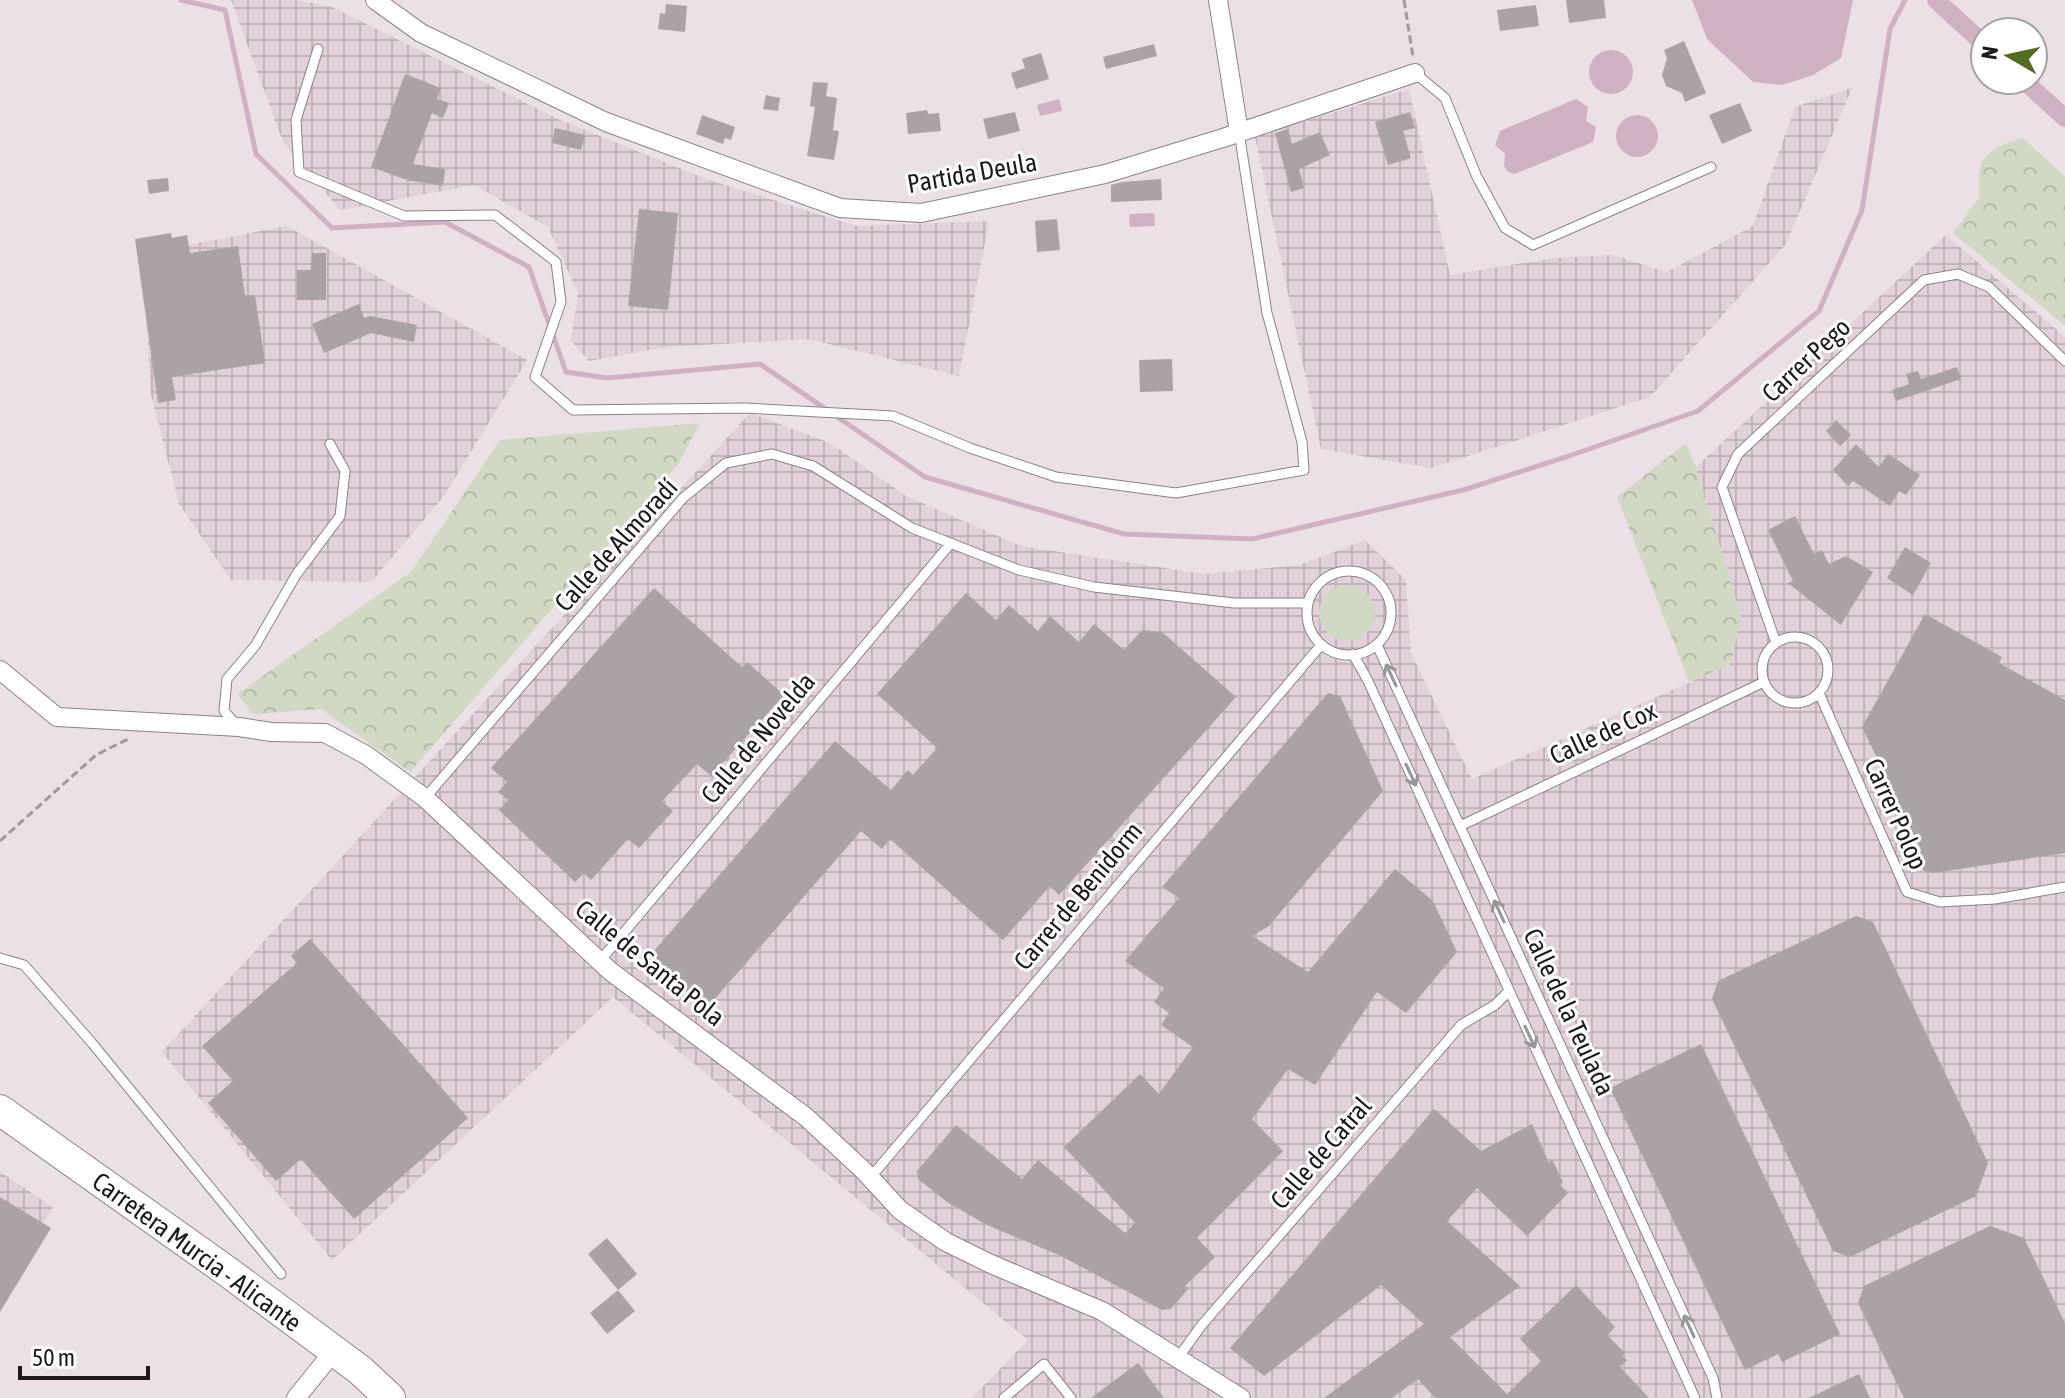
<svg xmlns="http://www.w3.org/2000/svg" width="2065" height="1398" font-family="'Asap Condensed',sans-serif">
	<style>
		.industrial { fill: url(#industrial-grid) }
		.green { fill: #d1d9c4 }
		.park { fill: url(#park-crowns) }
		.water { fill: #d0b1c3 }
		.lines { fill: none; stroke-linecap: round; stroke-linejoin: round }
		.stream { stroke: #d0b1c3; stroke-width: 5 }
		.canal { stroke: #d0b1c3; stroke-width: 18 }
		.building { fill: #aba2a7 }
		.service-casing { stroke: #8b8287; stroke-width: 11 }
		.minor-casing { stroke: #8b8287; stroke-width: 20 }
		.trunk-casing { stroke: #8b8287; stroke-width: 32 }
		.path { stroke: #9f989c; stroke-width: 3; stroke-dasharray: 8 4; stroke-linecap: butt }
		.service { stroke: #fff; stroke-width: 9 }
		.minor { stroke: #fff; stroke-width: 18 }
		.trunk { stroke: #fff; stroke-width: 30 }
		.oneway { stroke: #999899 }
		.labels { text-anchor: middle; stroke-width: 6; stroke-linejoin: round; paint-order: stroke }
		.street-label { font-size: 26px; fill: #1d1a1c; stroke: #fff }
	</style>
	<defs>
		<pattern id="industrial-grid" width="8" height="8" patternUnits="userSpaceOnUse" patternTransform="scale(2)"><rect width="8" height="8" fill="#e2d1da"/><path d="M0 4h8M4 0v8" fill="none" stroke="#c1b3ba"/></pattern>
		<pattern id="park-crowns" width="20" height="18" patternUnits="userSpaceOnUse" patternTransform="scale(2)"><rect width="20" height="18" fill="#d1d9c4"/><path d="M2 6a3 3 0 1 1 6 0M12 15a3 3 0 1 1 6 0" fill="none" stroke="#b3baa8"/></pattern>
	</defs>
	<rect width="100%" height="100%" fill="#eae0e6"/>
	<path class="industrial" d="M231 0H296L332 7 558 119 706 179 856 226 989 221 959 376 809 339 666 347 589 361 571 341 578 293 548 227 474 185 340 210 283 142Z
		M1852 88 1786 244 1650 397 1431 468 1321 449 1255 137 1409 89 1450 275 1554 258 1612 255 1667 272 1753 226 1795 107Z
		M287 226 527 360 444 496 371 582 231 580 179 504 151 394 142 254Z
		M1946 235 2065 337V1398H972L1028 1340 613 997 332 1260 162 1052 750 413 830 443 906 496 1021 546 1204 574 1300 565 1365 540 1406 580 1411 653 1472 779 1731 664 1741 616 1696 467Z
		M0 1172 53 1207 0 1294Z"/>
	<path class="green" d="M1319 613a28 28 0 1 1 56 0a28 28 0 1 1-56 0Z"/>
	<path class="park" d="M2023 138 2065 177V326L1953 233 1979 198C1975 159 1986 148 2023 138Z
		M700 423 679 463 410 772 321 709 253 714 237 694 411 572 500 440Z
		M1686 443 1696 467 1741 616 1731 664 1689 682 1617 497Z"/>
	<path class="water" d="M1692 0H1853L1841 58 1813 75 1782 85 1753 82 1707 39Z
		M1589 72a22 22 0 1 1 44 0a22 22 0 1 1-44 0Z
		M1059 99 1062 111 1040 116 1037 105Z
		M1576 99 1588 107 1586 121 1596 127 1593 142 1515 174 1508 172 1504 166 1505 154 1495 145 1500 131Z
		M1616 136a21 21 0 1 1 42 0a21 21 0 1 1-42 0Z
		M1154 213 1155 226 1130 227 1129 214Z"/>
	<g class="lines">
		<path class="stream" d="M181 0 225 10 256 154 332 228 445 222 529 267 566 372 607 378 760 364 925 477 1124 534 1252 539 1463 490 1566 457 1698 411 1819 311 1862 210 1890 29 1905 0"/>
		<path class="canal" d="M1936 0 1985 45
			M2023 80 2065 118"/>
	</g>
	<path class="building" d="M1566 0H1604L1606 18 1569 23Z
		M666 4 687 6 685 32 658 29 660 13 665 14Z
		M1536 5 1539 26 1500 31 1497 10Z
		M1684 41 1706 93 1685 102 1682 93 1666 86 1662 75 1667 58 1664 50Z
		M1154 44 1157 56 1106 69 1103 57Z
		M1041 53 1049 79 1016 89 1011 73 1025 68 1022 59Z
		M405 74 441 88 437 99 449 103 443 118 432 113 413 164 445 169 443 186 407 180 371 167Z
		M813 82 828 83 826 96 837 98 833 130 839 131 834 160 807 156 815 107 810 106Z
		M766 95 780 98 778 111 763 109Z
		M1740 103 1752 131 1722 144 1709 115Z
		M927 110 928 114 939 113 941 131 908 134 906 113Z
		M1015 112 1020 131 988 139 983 119Z
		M1410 112 1415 128 1403 131 1411 158 1388 165 1375 122Z
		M702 115 735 127 731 140 725 138 723 144 696 134Z
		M555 128 585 135 581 150 552 143Z
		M1288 129 1292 144 1320 132 1330 155 1299 169 1304 188 1291 192 1275 133Z
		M168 178 169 191 149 194 147 180Z
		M1161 179 1162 200 1111 202V185L1122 182Z
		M639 209 678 213 668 310 628 306Z
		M1057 219 1060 250 1037 252 1035 221Z
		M171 233 172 238 187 235 190 253 238 246 245 296 255 295 265 363 172 377 176 400 158 403 135 239Z
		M312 253H326V300H297V270H311Z
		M359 304 364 318 370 316 417 325 414 342 371 333 324 353 312 324Z
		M1172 359 1173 391 1140 392 1139 360Z
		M1957 367 1961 379 1896 401 1892 390 1909 384 1906 374 1918 371 1921 379Z
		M1836 420 1851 435 1840 446 1826 431Z
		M1856 444 1879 467 1888 454 1920 475 1906 495 1899 491 1890 506 1853 481 1848 486 1833 470Z
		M1795 516 1814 554 1822 550 1829 564 1846 556 1873 572 1841 625 1788 583 1793 581 1768 530Z
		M1905 547 1931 563 1913 595 1887 578Z
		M654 588 742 667 747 662 784 695 711 776 697 764 662 801 673 811 639 848 628 839 591 880 584 873 575 882 499 810 508 800 498 792 507 782 491 768Z
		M966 593 996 620 1009 605 1038 631 1050 616 1079 642 1094 624 1124 650 1142 630 1162 632 1236 697 1059 895 1050 886 1003 940 890 839 882 849 861 831 706 1009 648 958 835 741 891 790 908 770 913 775 937 748 877 694Z
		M1925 614 2002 657 1999 663 2065 700V853L1933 873 1924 871 1918 863 1921 850 1862 727Z
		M1328 693 1340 696 1383 791 1269 926 1252 936 1308 972 1395 869 1433 901 1457 952 1406 1013 1377 992 1315 1085 1288 1069 1252 1119 1283 1151 1197 1238 1215 1257 1185 1286 1188 1289 1171 1309 1162 1310 1061 1256 985 1224 947 1202 918 1179 917 1171 956 1125 1022 1179 1038 1160 1125 1233 1135 1223 1064 1147 1140 1074 1159 1094 1193 1047 1161 1025 1169 1013 1154 1002 1164 988 1125 961 1179 898 1162 887Z
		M1856 916 1873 922 1988 1163 1976 1196 1850 1257 1833 1251 1712 999 1718 981Z
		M310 939 468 1118 354 1219 301 1159 276 1181 208 1103 233 1081 202 1046 297 963 291 956Z
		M1701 1044 1840 1334 1782 1362 1778 1354 1745 1370 1610 1088Z
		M1434 1109 1481 1151 1532 1124 1549 1163 1552 1159 1563 1182 1560 1185 1568 1193 1527 1236 1477 1188 1447 1221 1520 1286 1450 1337 1507 1394 1541 1361 1520 1339 1576 1285 1615 1327 1607 1335 1625 1353 1622 1356 1627 1360 1620 1367 1649 1398H1435L1418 1379 1392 1398H1324L1424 1324 1381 1285 1264 1376 1230 1348Z
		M0 1197 51 1228 0 1312Z
		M1990 1226 2024 1238 2065 1323V1398H1904L1858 1303 1864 1286Z
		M607 1238 637 1274 618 1290 588 1254Z
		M618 1290 635 1311 607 1334 590 1313Z
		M1138 1363 1164 1398H1091Z
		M1859 1374 1870 1398H1809Z"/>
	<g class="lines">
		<g class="service-casing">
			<path id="service" d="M318 49 296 120 299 172 404 216 495 215 556 262 561 302 535 377 573 410 745 408 893 416 970 448 1056 477 1176 493 1304 470 1302 442 1267 313 1239 132
				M1415 73 1445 98 1477 177 1505 228 1533 245 1711 167
				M1307 613a42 42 0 1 1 84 0a42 42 0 1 1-84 0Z
				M1762 670a33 33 0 1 1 66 0a33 33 0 1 1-66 0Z
				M1776 643 1722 487 1738 454 1924 280 1958 274 1989 287 2065 361
				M1377 645 1713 1378 1717 1398
				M1353 654 1368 681 1695 1398
				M1819 693 1907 892 1940 902 1995 899 2065 887
				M236 724 224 711 227 679 255 646 296 575 340 516 345 471 330 444
				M425 798 683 498 726 463 772 454 813 466 912 528 1019 570 1094 587 1234 603H1308
				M1460 826 1764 682
				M0 958 24 965 92 1043 281 1274
				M600 961 951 543
				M870 1178 1321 645
				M1178 1358 1201 1326 1461 1025 1495 1005 1509 991
				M1004 1398 1044 1364 1071 1398"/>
		</g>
		<g class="minor-casing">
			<path id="minor" d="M375 0 421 33 606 122 840 208 921 213 1105 174 1223 138 1415 73
				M1218 0 1239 132
				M0 670 57 717 239 727 271 732 325 733 366 755 425 798 610 971 806 1117 864 1171 900 1210 946 1242 991 1264 1102 1311 1241 1398
				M296 1398 334 1351"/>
		</g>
		<g class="trunk-casing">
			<path id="trunk" d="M0 1110 228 1272 360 1370 390 1398"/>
		</g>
		<path class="path" d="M1404 0 1413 57
			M0 841 96 755 128 739"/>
		<use href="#service" class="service"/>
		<use href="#minor" class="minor"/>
		<use href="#trunk" class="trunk"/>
	</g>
	<defs><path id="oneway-shaft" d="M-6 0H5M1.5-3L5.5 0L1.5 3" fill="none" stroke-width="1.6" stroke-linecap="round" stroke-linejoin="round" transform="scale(2)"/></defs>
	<g class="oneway">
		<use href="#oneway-shaft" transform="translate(1391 675) rotate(-115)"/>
		<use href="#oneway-shaft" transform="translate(1411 775) rotate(65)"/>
		<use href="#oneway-shaft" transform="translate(1499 911) rotate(-115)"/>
		<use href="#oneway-shaft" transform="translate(1530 1037) rotate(65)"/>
		<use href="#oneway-shaft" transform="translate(1689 1326) rotate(-115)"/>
	</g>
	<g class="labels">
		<g class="street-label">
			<text transform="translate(972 173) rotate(-10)" y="9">Partida Deula</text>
			<text transform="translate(1806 360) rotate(-43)" y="9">Carrer Pego</text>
			<text transform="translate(616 545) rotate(-48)" y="9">Calle de Almoradí</text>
			<text transform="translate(1603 733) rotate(-25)" y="9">Calle de Cox</text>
			<text transform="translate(758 738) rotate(-50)" y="9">Calle de Novelda</text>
			<text transform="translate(1896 814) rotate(66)" y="9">Carrer Polop</text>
			<text transform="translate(1078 896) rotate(-50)" y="9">Carrer de Benidorm</text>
			<text transform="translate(650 963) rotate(39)" y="9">Calle de Santa Pola</text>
			<text transform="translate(1569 1012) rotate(65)" y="9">Calle de la Teulada</text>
			<text transform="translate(1321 1153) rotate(-49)" y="9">Calle de Catral</text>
			<text transform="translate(197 1252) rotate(36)" y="9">Carretera Murcia - Alicante</text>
		</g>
	</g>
	<g transform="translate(2009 56) rotate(279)"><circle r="38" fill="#ffffff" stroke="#a5a3a4" stroke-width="2"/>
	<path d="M0-6L14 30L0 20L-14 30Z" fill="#536d1e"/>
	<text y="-12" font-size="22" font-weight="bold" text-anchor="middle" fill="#1d1a1c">N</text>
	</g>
	<path d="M20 1366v12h128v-12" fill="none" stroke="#1d1a1c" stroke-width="4"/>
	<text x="32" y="1366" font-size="24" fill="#1d1a1c" stroke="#ffffff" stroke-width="6" paint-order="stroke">50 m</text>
</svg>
